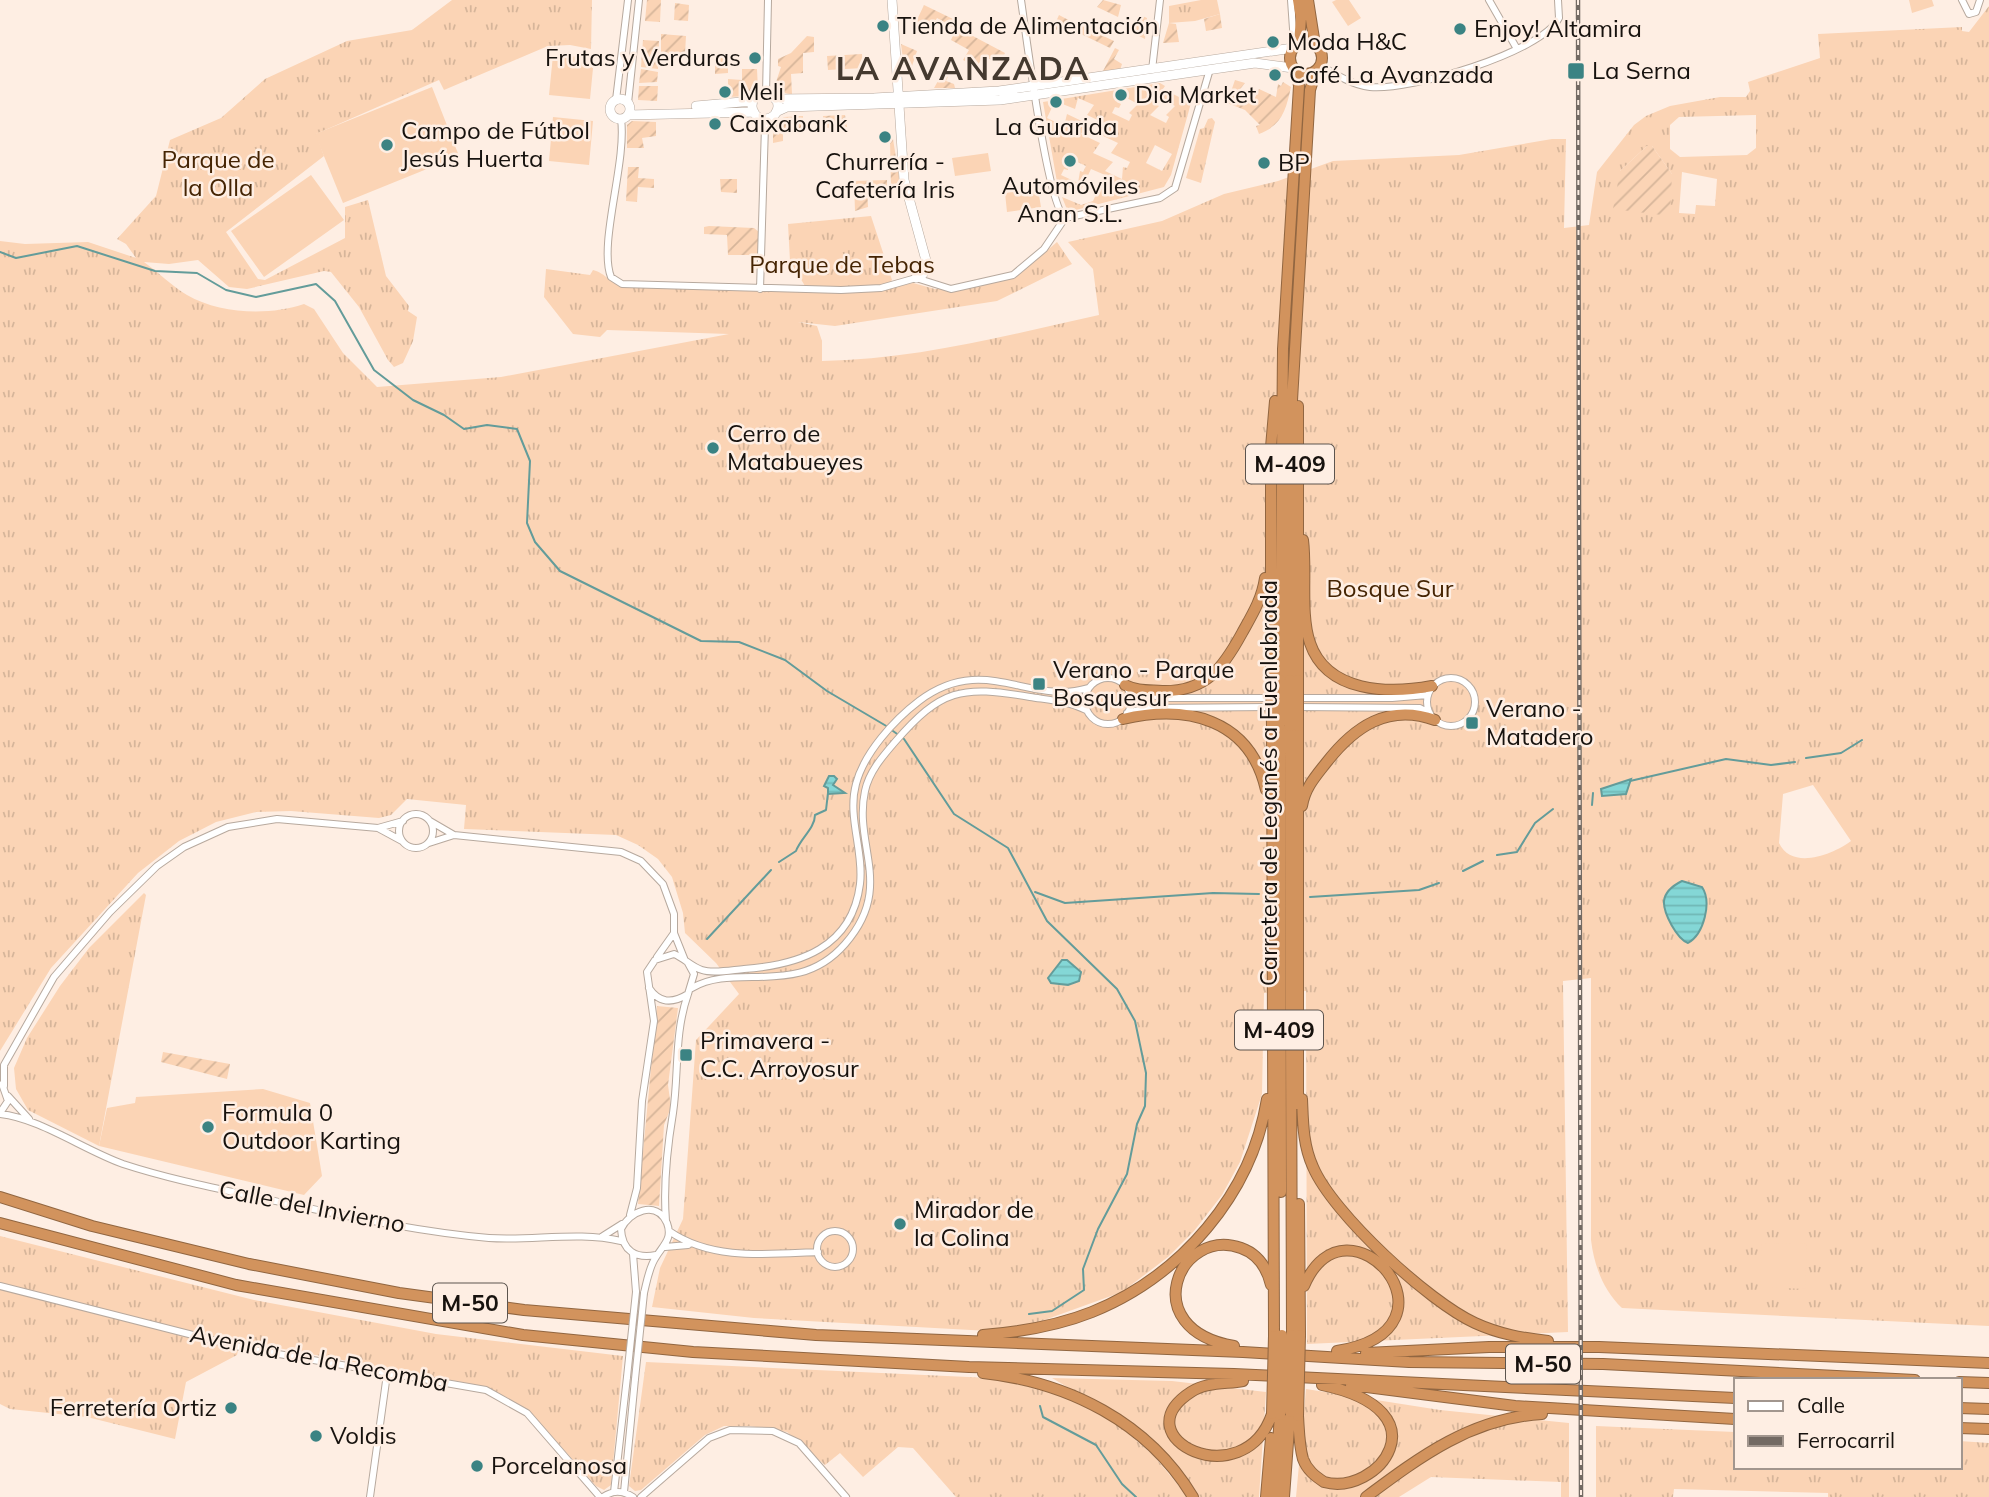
<svg xmlns="http://www.w3.org/2000/svg" width="1989" height="1497" font-family="Mulish,sans-serif">
	<style>
		.grass { fill: url(#grass-tufts); fill-rule: evenodd }
		.garden { fill: url(#garden-furrows) }
		.pitch { fill: #fbd4b5 }
		.water { fill: url(#water-rules); stroke: #639c9a; stroke-width: 2 }
		.lines { fill: none; stroke-linecap: round; stroke-linejoin: round }
		.stream { stroke: #639c9a; stroke-width: 2 }
		.street-casing { stroke: #b7a99e; stroke-width: 8 }
		.secondary-casing { stroke: #b7a99e; stroke-width: 10 }
		.highway-casing { stroke: #916641; stroke-width: 12 }
		.street { stroke: #fff; stroke-width: 6 }
		.secondary { stroke: #fff; stroke-width: 9 }
		.highway { stroke: #d2935d; stroke-width: 10 }
		.rail-casing { stroke: #736a63; stroke-width: 4.5 }
		.rail { stroke: #feeee3; stroke-width: 2; stroke-dasharray: 5; stroke-linecap: butt }
		.street-bridge-casing { stroke: #b7a99e; stroke-width: 8; stroke-linecap: butt }
		.highway-bridge-casing { stroke: #916641; stroke-width: 12; stroke-linecap: butt }
		.street-bridge { stroke: #fff; stroke-width: 6 }
		.highway-bridge { stroke: #d2935d; stroke-width: 10 }
		.poi-dot { fill: #3b8383; stroke: #feeee3; stroke-width: 2.5 }
		.labels { text-anchor: middle; stroke-width: 5; stroke-linejoin: round; paint-order: stroke }
		.shield { fill: #feeee3; stroke: #5c544e; stroke-width: 2 }
		.shield-label { font-size: 23px; font-weight: bold; fill: #17120e }
		.poi-label { font-size: 24px; fill: #17120e; stroke: #feeee3; text-anchor: start }
		.park-label { font-size: 24px; fill: #452403; stroke: #feeee3 }
		.street-label { font-size: 24px; fill: #17120e; stroke: #feeee3 }
		.district-label { font-size: 32px; font-weight: bold; letter-spacing: 2px; fill: #44392f; stroke: #feeee3 }
	</style>
	<defs>
		<pattern id="grass-tufts" width="24" height="20" patternUnits="userSpaceOnUse" patternTransform="scale(1.75)"><rect width="24" height="20" fill="#fbd4b5"/><path d="M3 7l-1-3M5 7V3M7 7l1-3M15 17l-1-3M17 17v-4M19 17l1-3" fill="none" stroke="#d6b59a"/></pattern>
		<pattern id="garden-furrows" width="10" height="10" patternUnits="userSpaceOnUse" patternTransform="scale(1.75)"><rect width="10" height="10" fill="#fbd4b5"/><path d="M-1 1l2-2M0 10L10 0M9 11l2-2" fill="none" stroke="#d6b59a"/></pattern>
		<pattern id="water-rules" width="6" height="5" patternUnits="userSpaceOnUse" patternTransform="scale(1.75)"><rect width="6" height="5" fill="#84d7d6"/><path d="M0 2.5h6" fill="none" stroke="#71b8b6"/></pattern>
	</defs>
	<rect width="100%" height="100%" fill="#feeee3"/>
	<path class="grass" d="M452 0H592L591 49 570 45 548 46 444 90 439 80 316 134 324 156 226 232 258 279 265 280 345 238V207L368 200 386 276 409 306 408 311 417 317 413 341 403 363 394 367 388 360 359 307 331 272 324 271 247 289 229 287 198 260 169 264 144 262C158 272 172 286 187 295 220 314 269 316 304 304L314 309 343 353 377 387 501 377 729 334 607 330 600 337 573 334 544 297 546 269 590 275 593 270C606 273 611 285 626 287L808 291 790 261 788 224 871 216 892 280 885 289 913 283 935 289H964L1015 278 1057 242 1072 264 997 301 835 326 798 322 817 326 822 341V361C915 360 1009 335 1099 315L1093 269 1068 242 1162 221 1224 194 1278 181 1333 161 1459 155 1552 139H1566L1564 228 1589 225 1597 172 1634 125 1646 116 1670 106 1720 97H1746L1750 91 1748 82 1820 58 1818 34 1962 27V31L1969 32 1989 6V1326L1622 1308C1603 1290 1594 1265 1591 1240V978L1563 981 1568 1332 1307 1344 1306 991 1264 993 1262 1094 1240 1162 1222 1195 1194 1231 1168 1257 1122 1292 1039 1322 989 1331 754 1318 652 1307 660 1268 683 1219 696 1040 739 994 716 963 685 933 683 913 672 877 658 859 638 845 616 835 464 829 466 805 407 799 391 815 379 818 291 811 256 812 216 822 179 841 138 873 51 968 0 1051V241L25 244 88 242 136 258 126 244 117 239 156 196 170 140 221 118 265 79 347 41 412 30ZM1756 115V148L1747 155 1680 157 1670 149V125L1679 117ZM1647 146H1652L1672 174 1620 171ZM1682 172 1717 179 1715 206 1696 205 1695 214 1679 213ZM1813 785 1851 841C1834 854 1792 871 1779 843L1783 794ZM1675 885 1706 910 1696 935 1666 894Z
		M1201 0H1217L1220 14 1195 21 1169 23V6Z
		M1160 83 1165 86 1163 89 1191 103 1171 175 1164 187 1068 212 1062 197 1081 205 1093 201 1105 175 1091 169 1080 192 1057 182 1043 102ZM1121 95 1138 104 1129 113 1132 115 1129 121 1112 113 1115 107 1119 108 1121 104 1117 102ZM1159 97 1175 106 1166 115 1169 117 1166 123 1150 115 1159 106 1155 104ZM1078 98 1094 105 1087 115 1106 124 1099 134 1118 143 1111 153 1130 162 1127 168 1123 167 1122 179 1105 171 1113 162 1093 153 1100 143 1081 134 1088 124 1067 114 1064 126 1047 118 1055 101 1075 109ZM1155 145 1172 154 1162 171 1146 163ZM1069 158 1086 166 1083 172 1080 171 1078 183 1061 175 1064 169 1068 170Z
		M1212 118 1215 122 1201 183 1186 178 1200 129 1204 128 1208 119Z
		M144 893 146 895 99 1146 28 1110 16 1089 14 1068 27 1038 60 986 89 948Z
		M0 1236 254 1300 436 1334 623 1356 611 1485 604 1490 596 1486C561 1448 532 1405 482 1386L240 1341 237 1355 186 1382 175 1439 87 1417 10 1409 0 1404Z
		M646 1362 990 1378 1065 1395 1115 1422 1154 1456 1188 1497H956L913 1448 898 1447 863 1477 840 1453 825 1465 787 1432 750 1426H724L705 1435 641 1490 635 1491 629 1486Z
		M1052 1378 1172 1381 1266 1392 1259 1497H1197L1150 1436Z
		M1306 1389 1440 1410 1569 1423V1497H1561V1482L1431 1477 1399 1497H1296Z
		M1596 1426 1735 1432V1467H1959V1441L1989 1443V1497H1828V1493L1674 1489 1673 1497H1596Z"/>
	<path class="garden" d="M647 0H661L660 22 645 21Z
		M1103 0 1121 5 1118 17 1097 7Z
		M675 3 689 5 688 21 674 20Z
		M924 5 955 20 954 26 1005 53 1000 64 983 56 977 67 963 60 969 50 951 40 956 29 937 18 931 29 916 22Z
		M1220 14 1222 28 1206 31 1204 19Z
		M1059 15 1078 25 1075 31 1069 29 1067 35 1053 28Z
		M1140 15 1147 18 1145 39 1133 33Z
		M1169 23 1176 24 1179 42 1163 43Z
		M1082 26 1114 41 1110 48 1079 33Z
		M661 34 686 36 685 54H661Z
		M807 36 814 37V52L803 53V73L791 74 792 94C783 94 778 90 776 82L781 67 778 66V59L791 53Z
		M643 40 659 41 658 69 641 67Z
		M901 44 917 51 912 66 904 67Z
		M1115 48 1119 50 1114 59 1122 64 1120 70 1103 71Z
		M862 54 863 68 828 70 827 56Z
		M715 57 728 58V73L715 74Z
		M946 67 951 70 946 81 954 84 955 88H934Z
		M641 69 658 72 657 82 639 83Z
		M742 69H757L758 90 749 96 728 97V79L742 80Z
		M1235 80 1245 83 1237 93 1254 100 1259 89 1276 97 1278 84 1281 86 1283 82 1291 87C1286 110 1282 125 1259 134L1256 126 1260 125 1245 110 1227 103Z
		M639 86H658L657 101 638 100Z
		M845 115 847 127 824 128 823 116Z
		M803 116V129H783V141L773 143V126L784 117Z
		M632 121 656 122V136L642 138 644 148H627V125Z
		M893 139 901 189 891 188 890 140Z
		M1647 146H1652L1672 174 1670 216 1613 209 1620 171Z
		M628 167H639L638 178 654 179V188L638 187 637 202 626 201Z
		M720 179H737V193L721 192Z
		M887 180V187L867 188 868 207 855 211 854 181Z
		M709 226 754 228 759 232 758 255H728L727 235 704 234V227Z
		M657 1006 678 1008 668 1085 671 1107 664 1125 659 1206 638 1204Z
		M163 1052 230 1064 227 1079 161 1062Z"/>
	<path class="pitch" d="M1336 0H1349L1361 18 1348 26 1332 2Z
		M1909 0H1932L1934 6 1912 13Z
		M553 55 594 58 590 99 549 95Z
		M432 87 459 156 343 203 315 134Z
		M553 117 593 121 589 165 549 161Z
		M988 153 991 171 955 176 952 158Z
		M311 175 344 220 264 277 231 231Z
		M1038 189 1041 207 1007 212 1005 193Z
		M263 1089 310 1103 322 1176 304 1195 99 1146 107 1108 135 1103 136 1097Z
		M1762 1243 1807 1244 1805 1289 1760 1287Z"/>
	<path class="water" d="M829 776H834L837 779 833 785 845 793 828 794V788L824 786Z
		M1631 779 1626 794 1602 796 1601 789Z
		M1682 881 1702 887C1712 902 1704 934 1688 943 1677 939 1663 913 1664 901 1665 891 1674 885 1682 881Z
		M1062 960H1067L1081 972 1079 981 1068 985 1051 983 1048 978Z"/>
	<g class="lines">
		<path class="stream" d="M0 252 16 258 77 246 155 271 197 273 226 290 256 297 316 284 335 301 374 370 413 400 444 415 464 429 487 425 517 429 530 461 527 523 535 542 560 571 701 641 739 642 785 660 827 691 888 727
			M893 731 904 739 954 814 1008 848 1047 921 1117 989 1135 1021 1146 1073 1145 1106 1137 1124 1127 1174 1098 1229 1083 1269 1084 1290 1052 1311 1029 1314
			M1806 758 1841 753 1862 740
			M1630 781 1726 759 1771 765 1795 762
			M1592 805 1593 793
			M1497 855 1517 852 1535 823 1553 809
			M779 862 796 851C800 839 815 828 815 815L826 810 828 793
			M1463 871 1483 861
			M1035 892 1065 903 1213 893 1259 894
			M1310 897 1419 890 1439 883
			M707 939 771 870
			M1040 1406 1043 1417 1096 1445 1122 1484 1136 1497"/>
		<g class="street-casing">
			<path id="street" d="M1021 0C1026 33 1047 205 1065 218
				M1291 0 1294 43
				M1489 0 1517 49
				M1962 0 1969 14 1976 12 1980 0
				M1320 65C1335 74 1352 85 1370 87 1409 91 1541 53 1559 18L1558 0
				M1152 70 1160 0
				M766 94 768 0
				M616 100 628 0
				M628 103 639 0
				M621 119C627 162 598 244 611 277L622 284 841 290 881 288 916 278 951 289 1013 275 1044 249 1065 218
				M1065 218 1160 198 1175 188 1210 69
				M760 289 765 126 768 119
				M1085 701a23 23 0 1 1 46 0a23 23 0 1 1-46 0Z
				M1427 702a24 24 0 1 1 48 0a24 24 0 1 1-48 0Z
				M1129 692 1170 698H1272
				M1297 698H1392L1427 695
				M1296 707 1420 708 1429 713
				M1127 713 1147 708 1272 707
				M399 831a17 17 0 1 1 34 0a17 17 0 1 1-34 0Z
				M430 821 454 835
				M378 828 403 821
				M429 843 454 835 621 852 641 861 663 884 674 914V933L684 958
				M657 957 674 933
				M649 988C659 1003 672 1004 688 994L694 974 688 963
				M692 988C736 962 797 999 845 944 895 887 853 846 865 791 869 772 882 757 895 742 941 689 961 685 1030 697 1049 700 1068 701 1086 710
				M4 1086V1065L54 977 110 912 157 866 184 847 228 827 277 819 378 828 402 841
				M8 1096 29 1119
				M0 1113 8 1101 2 1084
				M0 1114C39 1118 84 1150 123 1164 175 1181 230 1191 284 1203 351 1217 420 1232 489 1238 533 1241 579 1231 621 1241
				M630 1215 637 1188 642 1101 654 1021 647 972 655 960 674 954C684 958 692 967 702 970 713 974 732 970 744 969 799 965 852 948 860 884 864 851 847 817 856 784 864 753 894 720 919 701 984 652 1029 706 1088 688
				M666 1221C663 1184 667 1149 673 1113 679 1073 674 1034 688 994
				M669 1231C712 1261 768 1254 818 1252
				M817 1249a18 18 0 1 1 36 0a18 18 0 1 1-36 0Z
				M603 1236 622 1224
				M665 1247 688 1245
				M633 1254 636 1292
				M0 1286 244 1348 486 1390 527 1413 600 1497
				M644 1293C647 1281 649 1267 656 1257 663 1245 673 1239 667 1223 656 1199 629 1212 621 1229 622 1251 636 1259 656 1255
				M614 1492 627 1377
				M624 1492 635 1379
				M370 1497 387 1374
				M603 1497C613 1490 622 1490 633 1497
				M641 1497 709 1438 730 1430 773 1431 799 1443 846 1497"/>
		</g>
		<g class="secondary-casing">
			<path id="secondary" d="M892 0 904 180 927 264 923 274 916 278
				M752 106a13 13 0 1 1 26 0a13 13 0 1 1-26 0Z
				M775 99 874 98 999 91 1293 48
				M610 109a10 10 0 1 1 20 0a10 10 0 1 1-20 0Z
				M696 106 753 101
				M776 112 787 107 1000 100 1255 63 1293 68
				M628 115 754 112"/>
		</g>
		<g class="highway-casing">
			<path id="highway" d="M1298 0 1301 18 1299 43
				M1308 0 1315 45
				M1290 58a16 16 0 1 1 32 0a16 16 0 1 1-32 0Z
				M1303 540C1307 572 1300 614 1310 643 1327 693 1389 694 1432 686
				M1271 680V447L1275 401
				M1280 680 1283 349 1299 86 1297 72
				M1290 680V435L1310 90 1316 71
				M1298 680V406
				M1125 685C1137 691 1148 690 1162 691 1206 692 1223 668 1242 633 1252 615 1262 599 1265 578
				M1123 719C1187 704 1250 719 1266 790
				M1280 725 1281 1192
				M1272 726 1274 1336
				M1290 726 1292 1335
				M1298 726V1104
				M1302 806C1305 788 1315 777 1326 763 1354 727 1388 703 1435 720
				M1302 1099C1303 1123 1303 1145 1313 1167 1333 1214 1429 1302 1475 1323 1499 1334 1522 1338 1548 1341
				M0 1197 92 1226 249 1264 399 1293 524 1310 816 1335 1243 1352 1409 1362 1603 1364 1915 1380
				M1299 1204 1300 1335
				M0 1223 236 1285 523 1335 693 1352 969 1367 1234 1374 1735 1398
				M1304 1286C1347 1185 1473 1329 1337 1351
				M983 1335C1020 1332 1057 1326 1092 1312 1181 1276 1252 1194 1267 1099
				M1234 1346C1135 1329 1179 1226 1241 1248 1258 1254 1267 1268 1271 1285
				M1366 1353 1489 1347H1599L1989 1363
				M983 1373C1068 1382 1148 1422 1193 1497
				M1243 1381C1226 1384 1206 1382 1191 1392 1120 1438 1244 1497 1272 1414
				M1959 1382 1989 1383
				M1351 1385 1515 1406 1735 1419
				M1959 1408 1989 1409
				M1298 1416C1299 1430 1299 1445 1303 1459 1307 1470 1315 1476 1324 1482 1377 1497 1447 1411 1322 1385
				M1959 1428 1989 1429
				M1266 1497 1271 1438
				M1274 1497 1280 1415
				M1284 1497 1290 1415
				M1366 1497C1421 1456 1472 1418 1542 1414"/>
		</g>
		<use href="#street" class="street"/>
		<use href="#secondary" class="secondary"/>
		<use href="#highway" class="highway"/>
		<g class="rail-casing">
			<path id="rail" d="M1578 0 1581 1497"/>
		</g>
		<use href="#rail" class="rail"/>
		<g class="street-bridge-casing">
			<path id="street-bridge" d="M627 1377 636 1292
				M635 1379 644 1293"/>
		</g>
		<g class="highway-bridge-casing">
			<path id="highway-bridge" d="M1271 680 1272 726
				M1280 680V725
				M1290 726V680
				M1298 726V680
				M1290 1412 1292 1335
				M1272 1414 1274 1336
				M1280 1415 1282 1335
				M1298 1416 1300 1335"/>
		</g>
		<use href="#street-bridge" class="street-bridge"/>
		<use href="#highway-bridge" class="highway-bridge"/>
	</g>
	<g class="poi-dot">
		<circle cx="883" cy="26" r="7"/>
		<circle cx="1460" cy="29" r="7"/>
		<circle cx="1273" cy="42" r="7"/>
		<circle cx="755" cy="58" r="7"/>
		<rect x="1567" y="62" width="18" height="18" rx="3.5"/>
		<circle cx="1275" cy="75" r="7"/>
		<circle cx="725" cy="92" r="7"/>
		<circle cx="1121" cy="95" r="7"/>
		<circle cx="1056" cy="102" r="7"/>
		<circle cx="715" cy="124" r="7"/>
		<circle cx="885" cy="137" r="7"/>
		<circle cx="387" cy="145" r="7"/>
		<circle cx="1070" cy="161" r="7"/>
		<circle cx="1264" cy="163" r="7"/>
		<circle cx="713" cy="448" r="7"/>
		<rect x="1032" y="677" width="14" height="14" rx="3.5"/>
		<rect x="1465" y="716" width="14" height="14" rx="3.5"/>
		<rect x="679" y="1048" width="14" height="14" rx="3.5"/>
		<circle cx="208" cy="1127" r="7"/>
		<circle cx="900" cy="1224" r="7"/>
		<circle cx="231" cy="1408" r="7"/>
		<circle cx="316" cy="1436" r="7"/>
		<circle cx="477" cy="1466" r="7"/>
	</g>
	<g class="labels">
		<g class="shield">
			<rect x="1246" y="444.5" width="88" height="39" rx="5"/>
			<rect x="1235" y="1010.5" width="88" height="39" rx="5"/>
			<rect x="433" y="1283.5" width="74" height="39" rx="5"/>
			<rect x="1506" y="1344.5" width="74" height="39" rx="5"/>
		</g>
		<g class="shield-label">
			<text x="1290" y="472">M-409</text>
			<text x="1279" y="1038">M-409</text>
			<text x="470" y="1311">M-50</text>
			<text x="1543" y="1372">M-50</text>
		</g>
		<g class="poi-label">
			<text x="897" y="34">Tienda de Alimentación</text>
			<text x="1474" y="37">Enjoy! Altamira</text>
			<text x="1287" y="50">Moda H&amp;C</text>
			<text x="741" y="66" text-anchor="end">Frutas y Verduras</text>
			<text x="1592" y="79">La Serna</text>
			<text x="1289" y="83">Café La Avanzada</text>
			<text x="739" y="100">Meli</text>
			<text x="1135" y="103">Dia Market</text>
			<text x="729" y="132">Caixabank</text>
			<text x="1056" y="135" text-anchor="middle">La Guarida</text>
			<text x="401" y="139">Campo de Fútbol<tspan x="401" dy="28">Jesús Huerta</tspan></text>
			<text x="885" y="170" text-anchor="middle">Churrería -<tspan x="885" dy="28">Cafetería Iris</tspan></text>
			<text x="1278" y="171">BP</text>
			<text x="1070" y="194" text-anchor="middle">Automóviles<tspan x="1070" dy="28">Anan S.L.</tspan></text>
			<text x="727" y="442">Cerro de<tspan x="727" dy="28">Matabueyes</tspan></text>
			<text x="1053" y="678">Verano - Parque<tspan x="1053" dy="28">Bosquesur</tspan></text>
			<text x="1486" y="717">Verano -<tspan x="1486" dy="28">Matadero</tspan></text>
			<text x="700" y="1049">Primavera -<tspan x="700" dy="28">C.C. Arroyosur</tspan></text>
			<text x="222" y="1121">Formula 0<tspan x="222" dy="28">Outdoor Karting</tspan></text>
			<text x="914" y="1218">Mirador de<tspan x="914" dy="28">la Colina</tspan></text>
			<text x="217" y="1416" text-anchor="end">Ferretería Ortiz</text>
			<text x="330" y="1444">Voldis</text>
			<text x="491" y="1474">Porcelanosa</text>
		</g>
		<g class="park-label">
			<text x="218" y="168">Parque de<tspan x="218" dy="28">la Olla</tspan></text>
			<text x="842" y="273">Parque de Tebas</text>
			<text x="1390" y="597">Bosque Sur</text>
		</g>
		<g class="street-label">
			<text transform="translate(1269 783) rotate(-90)" y="8">Carretera de Leganés a Fuenlabrada</text>
			<text transform="translate(312 1207) rotate(11)" y="8">Calle del Invierno</text>
			<text transform="translate(319 1359) rotate(11)" y="8">Avenida de la Recomba</text>
		</g>
		<g class="district-label">
			<text x="963" y="80">LA AVANZADA</text>
		</g>
	</g>
	<rect x="1734" y="1378" width="228" height="91" fill="#feeee3" stroke="#a2968e" stroke-width="2"/>
	<rect x="1748" y="1401" width="35" height="10" fill="#ffffff" stroke="#a2968e" stroke-width="2"/>
	<text x="1797" y="1413" font-size="21" fill="#17120e">Calle</text>
	<rect x="1748" y="1436" width="35" height="10" fill="#736a63" stroke="#a2968e" stroke-width="2"/>
	<text x="1797" y="1448" font-size="21" fill="#17120e">Ferrocarril</text>
</svg>
